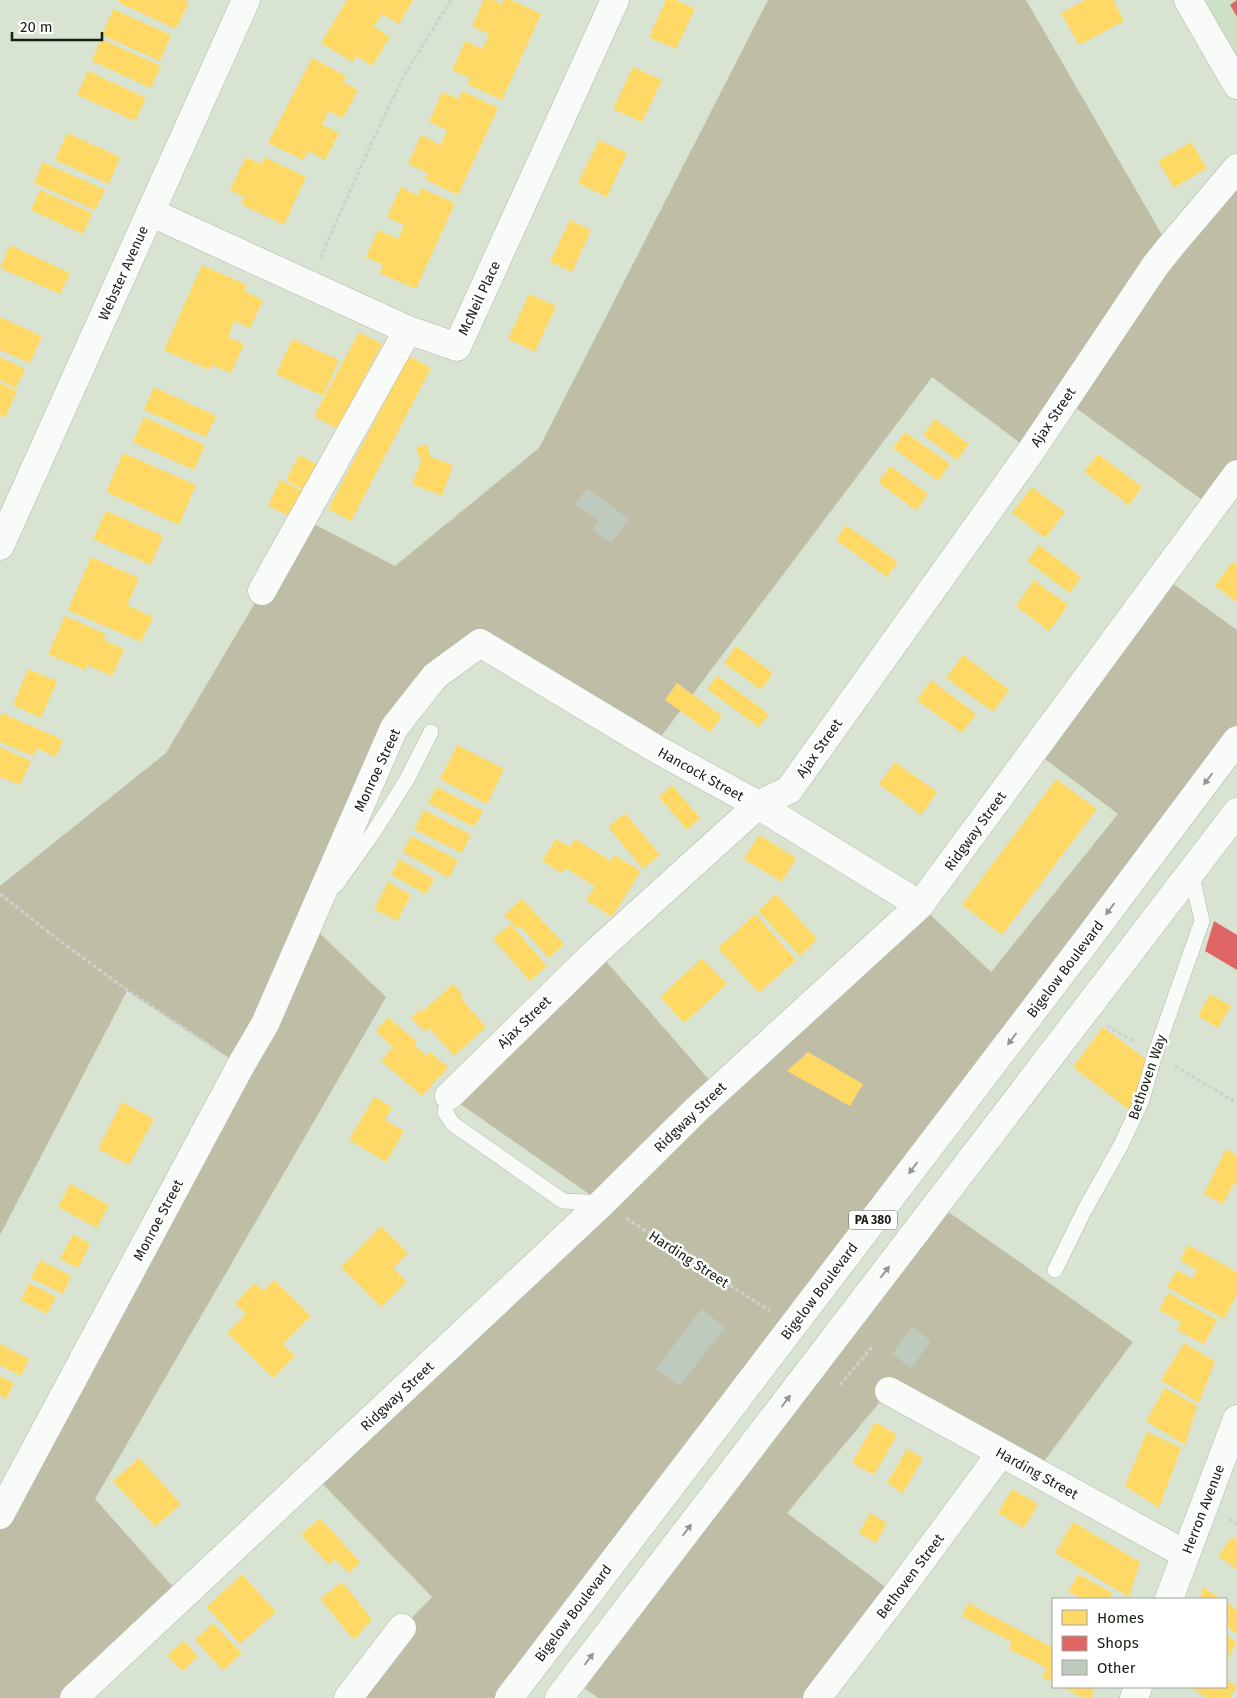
<svg xmlns="http://www.w3.org/2000/svg" width="1237" height="1698" font-family="'Fira Sans',sans-serif">
	<style>
		.built { fill: #cee0c5 }
		.forest { fill: #bfbda5 }
		.homes { fill: #ffd966 }
		.shops { fill: #e06666 }
		.building { fill: #bfcabe }
		.lines { fill: none; stroke-linecap: round; stroke-linejoin: round }
		.lane-casing { stroke: #b0b8ab; stroke-width: 16 }
		.street-casing { stroke: #b0b8ab; stroke-width: 29 }
		.secondary-casing { stroke: #b0b8ab; stroke-width: 29 }
		.primary-casing { stroke: #b0b8ab; stroke-width: 29 }
		.path { stroke: #ced1cc; stroke-width: 3; stroke-dasharray: 4 2.5; stroke-linecap: butt }
		.lane { stroke: #f9fbf8; stroke-width: 15 }
		.street { stroke: #f9fbf8; stroke-width: 28 }
		.secondary { stroke: #f9fbf8; stroke-width: 28 }
		.primary { stroke: #f9fbf8; stroke-width: 28 }
		.oneway { fill: #939791 }
		.labels { text-anchor: middle; stroke-width: 5; stroke-linejoin: round; paint-order: stroke }
		.shield { fill: #fff; stroke: #5c615a; stroke-width: 1 }
		.shield-label { font-size: 12px; font-weight: bold; fill: #161d13 }
		.street-label { font-size: 14px; fill: #161d13; stroke: #fff }
	</style>
	<rect width="100%" height="100%" fill="#d8e3d2"/>
	<path class="built" d="M1188 0H1237V85Z"/>
	<path class="forest" d="M768 0H1026L1169 247 1237 168V474L1212 507 1065 400 1031 451 932 377 653 747 481 643 435 676 309 923 386 997 95 1499 182 1597 74 1698H0V1500L240 1065 127 991 0 1235V886L166 753 262 591 302 518 395 566 539 448Z
		M1161 575 1237 630V740L509 1698H348L402 1628 432 1597 313 1474 602 1203 449 1096 597 951 718 1090 920 905 991 972 1118 814 1033 750Z
		M937 1204 1133 1342 1036 1472 889 1391 787 1513 896 1595 817 1698H598L573 1680Z"/>
	<path class="homes" d="M119 0H184L189 2 176 29 118 2Z
		M347 0H413L399 24 382 14 374 27 390 37 372 66 356 56 353 62 321 43Z
		M484 0H493L502 4 504 0H511L541 14 502 100 467 84 470 78 452 70 465 41 483 49 489 34 472 26Z
		M666 0H676L695 9 676 49 649 37Z
		M1085 0H1113L1124 21 1079 45 1061 13Z
		M113 9 171 35 160 61 102 35Z
		M101 39 161 66 151 88 92 61Z
		M312 58 346 76 343 82 358 90 343 118 329 111 322 125 339 133 325 160 308 151 303 160 268 143Z
		M633 67 662 80 642 122 613 109Z
		M88 71 146 98 135 121 77 95Z
		M462 91 498 108 458 195 425 179 428 173 408 164 421 135 441 145 447 130 429 122 442 92 459 99Z
		M67 133 120 157 109 184 55 160Z
		M599 140 627 153 607 197 578 183Z
		M1191 142 1207 168 1174 188 1158 161Z
		M246 157 261 164 264 157 306 177 284 225 241 204 244 197 230 190Z
		M43 162 105 190 95 210 34 183Z
		M401 187 418 196 421 188 455 203 416 289 379 273 383 265 366 257 378 230 398 239 404 225 387 217Z
		M40 190 92 213 83 234 31 210Z
		M570 220 591 230 572 272 550 262Z
		M10 245 70 273 60 294 0 268Z
		M202 265 247 285 244 291 263 300 250 328 234 321 228 337 244 344 231 373 212 365 209 370 164 350Z
		M529 294 556 306 535 352 508 339Z
		M0 317 42 336 30 363 0 350Z
		M359 332 382 344 337 429 314 416Z
		M292 339 339 360 323 396 276 374Z
		M409 356 431 368 351 521 328 509Z
		M0 357 25 369 16 388 0 380Z
		M0 383 17 391 5 418 0 415Z
		M154 387 216 416 206 437 144 410Z
		M144 417 205 445 194 470 133 442Z
		M935 419 969 444 957 460 923 435Z
		M905 432 950 464 938 481 893 448Z
		M426 444 431 457 453 465 442 496 412 484 421 461 416 448Z
		M123 453 196 485 179 525 106 492Z
		M1098 454 1142 487 1129 505 1084 472Z
		M299 455 318 465 305 490 286 480Z
		M890 466 928 494 916 511 878 482Z
		M280 480 304 491 292 517 268 506Z
		M1032 487 1065 512 1045 538 1012 513Z
		M106 511 163 536 151 565 93 539Z
		M846 525 898 562 887 577 836 540Z
		M1039 545 1081 577 1070 593 1027 561Z
		M91 557 139 578 127 605 153 617 141 642 68 610Z
		M1232 562 1237 566V602L1215 586Z
		M1034 580 1068 605 1049 631 1016 606Z
		M65 616 106 634 104 640 124 649 112 676 87 665 85 670 48 654Z
		M736 646 773 673 761 690 724 663Z
		M963 655 1009 690 993 712 946 678Z
		M28 669 57 681 41 718 13 705Z
		M717 676 769 714 759 727 707 689Z
		M931 680 976 714 962 733 917 700Z
		M677 683 722 716 710 732 665 700Z
		M2 713 63 740 56 757 36 748 33 756 0 742V717Z
		M457 745 504 769 487 804 440 779Z
		M0 747 31 761 20 785 0 777Z
		M895 762 937 792 921 815 879 784Z
		M1056 779 1097 809 1002 935 962 905Z
		M672 785 700 818 687 830 659 797Z
		M436 787 483 811 474 827 428 803Z
		M424 810 471 835 462 853 414 829Z
		M625 813 660 855 643 869 608 827Z
		M759 835 796 858 782 882 744 859Z
		M411 836 458 860 449 878 403 852Z
		M556 839 570 847 575 839 611 861 614 855 641 871 612 917 586 900 595 886 565 868 562 873 542 861Z
		M399 859 434 879 426 894 391 875Z
		M388 882 411 895 397 921 374 909Z
		M776 894 817 939 800 956 758 911Z
		M522 899 564 944 549 958 520 926 517 929 504 915Z
		M755 914 796 960 759 993 718 948Z
		M510 924 547 966 530 981 493 939Z
		M702 958 727 984 684 1023 660 997Z
		M453 984 463 995 460 997 486 1027 454 1056 429 1028 424 1032 411 1018 420 1009 422 1012Z
		M1210 994 1231 1006 1218 1028 1198 1016Z
		M388 1017 416 1041 414 1045 427 1056 430 1052 448 1067 422 1096 381 1061 393 1047 376 1031Z
		M1103 1027 1152 1064 1133 1113 1073 1067Z
		M808 1052 863 1084 850 1106 787 1071Z
		M374 1097 392 1107 385 1120 404 1131 386 1162 349 1140Z
		M122 1102 154 1119 129 1165 98 1149Z
		M1226 1149 1237 1155V1184L1234 1183 1223 1204 1204 1194Z
		M70 1184 109 1205 97 1228 58 1207Z
		M381 1226 408 1253 393 1268 407 1282 381 1307 341 1267Z
		M73 1234 90 1244 78 1268 60 1259Z
		M1188 1245 1237 1272V1295L1224 1319 1167 1287 1177 1270 1192 1279 1197 1270 1180 1260Z
		M40 1260 71 1276 63 1294 31 1278Z
		M274 1280 311 1316 283 1344 295 1356 273 1378 227 1333 246 1314 235 1303 255 1283 263 1291Z
		M29 1283 56 1297 47 1314 21 1300Z
		M1168 1293 1217 1320 1204 1344 1177 1330 1181 1322 1159 1310Z
		M1184 1343 1215 1361 1199 1403 1161 1380Z
		M0 1344 29 1359 21 1376 0 1365Z
		M0 1376 14 1383 6 1399 0 1396Z
		M1165 1388 1197 1406 1185 1445 1146 1421Z
		M875 1422 897 1435 874 1475 852 1463Z
		M1147 1432 1181 1448 1159 1508 1125 1486Z
		M907 1449 923 1458 903 1493 887 1483Z
		M139 1458 181 1504 155 1527 113 1481Z
		M1012 1489 1038 1504 1024 1528 998 1513Z
		M870 1513 887 1523 876 1543 859 1533Z
		M320 1518 360 1562 349 1573 335 1559 329 1565 301 1535Z
		M1073 1522 1140 1562 1129 1597 1055 1553Z
		M1232 1537 1237 1540V1569L1218 1556Z
		M242 1574 276 1612 240 1644 207 1607Z
		M1079 1574 1112 1593 1109 1599H1082L1068 1591Z
		M342 1582 372 1619 354 1640 320 1599Z
		M1203 1587 1221 1599H1200Z
		M1226 1602 1237 1610V1634L1226 1626Z
		M968 1603 1053 1648V1682L1042 1677 1047 1668 1009 1649 1012 1642 962 1616Z
		M213 1623 242 1653 223 1670 195 1640Z
		M1226 1635 1237 1642 1226 1661Z
		M184 1641 198 1657 182 1671 167 1655Z
		M1226 1679 1237 1687 1230 1698H1207L1190 1687H1226Z
		M1062 1687H1095L1091 1698H1083Z"/>
	<path class="shops" d="M1237 0V17L1230 5Z
		M1214 921 1237 935V970L1205 951Z"/>
	<path class="building" d="M587 488 629 519 611 543 592 530 599 521 575 504Z
		M701 1309 725 1327 680 1386 656 1369Z
		M912 1327 931 1341 911 1368 892 1354Z"/>
	<g class="lines">
		<g class="lane-casing">
			<path id="lane" d="M336 885 373 833 406 781 431 732
				M449 1096 445 1112 453 1124 563 1201 602 1203
				M1055 1270 1084 1211 1121 1145 1142 1100 1155 1054 1202 921 1191 872"/>
		</g>
		<g class="street-casing">
			<path id="street" d="M150 212 408 330 457 347 615 0
				M0 546 246 0
				M262 591 408 330
				M449 1096 597 951 758 805 789 790 1031 451 1155 266 1170 247 1237 168
				M889 1391 1185 1554
				M0 1515 241 1065 265 1024 394 728 435 676 480 643 653 747 758 805 920 905
				M74 1698 602 1203 697 1109 920 905 1237 474
				M348 1698 402 1628
				M817 1698 896 1595 1001 1453"/>
		</g>
		<g class="secondary-casing">
			<path id="secondary" d="M1188 0 1237 85
				M1169 1599 1237 1419
				M1134 1698 1138 1687"/>
		</g>
		<g class="primary-casing">
			<path id="primary" d="M509 1698 1090 936 1237 740
				M559 1698 1237 812"/>
		</g>
		<path class="path" d="M320 258 371 144 406 72 451 0
			M0 894 56 938 127 990 217 1050
			M1107 1026 1135 1042
			M1175 1066 1237 1103
			M626 1218 770 1311
			M840 1385 872 1347
			M1229 1519 1237 1524"/>
		<use href="#lane" class="lane"/>
		<use href="#street" class="street"/>
		<use href="#secondary" class="secondary"/>
		<use href="#primary" class="primary"/>
	</g>
	<defs><path id="oneway-solid" d="M-6-.8H1V-3.2L6.5 0L1 3.2V.8H-6Z" transform="scale(1.25)"/></defs>
	<g class="oneway">
		<use href="#oneway-solid" transform="translate(1208 779) rotate(127)"/>
		<use href="#oneway-solid" transform="translate(1110 909) rotate(127)"/>
		<use href="#oneway-solid" transform="translate(1012 1039) rotate(127)"/>
		<use href="#oneway-solid" transform="translate(913 1168) rotate(127)"/>
		<use href="#oneway-solid" transform="translate(885 1272) rotate(-52)"/>
		<use href="#oneway-solid" transform="translate(786 1401) rotate(-53)"/>
		<use href="#oneway-solid" transform="translate(687 1530) rotate(-53)"/>
		<use href="#oneway-solid" transform="translate(589 1659) rotate(-53)"/>
	</g>
	<g class="labels">
		<rect class="shield" x="849" y="1210.5" width="48" height="19" rx="4"/>
		<g class="shield-label">
			<text x="873" y="1224">PA 380</text>
		</g>
		<g class="street-label">
			<text transform="translate(123 273) rotate(-66)" y="5">Webster Avenue</text>
			<text transform="translate(479 298) rotate(-65)" y="5">McNeil Place</text>
			<text transform="translate(1053 417) rotate(-56)" y="5">Ajax Street</text>
			<text transform="translate(819 748) rotate(-55)" y="5">Ajax Street</text>
			<text transform="translate(377 770) rotate(-65)" y="5">Monroe Street</text>
			<text transform="translate(701 774) rotate(29)" y="5">Hancock Street</text>
			<text transform="translate(975 831) rotate(-54)" y="5">Ridgway Street</text>
			<text transform="translate(1065 969) rotate(-53)" y="5">Bigelow Boulevard</text>
			<text transform="translate(524 1022) rotate(-44)" y="5">Ajax Street</text>
			<text transform="translate(1147 1077) rotate(-71)" y="5">Bethoven Way</text>
			<text transform="translate(690 1117) rotate(-44)" y="5">Ridgway Street</text>
			<text transform="translate(158 1220) rotate(-62)" y="5">Monroe Street</text>
			<text transform="translate(689 1259) rotate(33)" y="5">Harding Street</text>
			<text transform="translate(819 1291) rotate(-53)" y="5">Bigelow Boulevard</text>
			<text transform="translate(397 1396) rotate(-43)" y="5">Ridgway Street</text>
			<text transform="translate(1037 1473) rotate(29)" y="5">Harding Street</text>
			<text transform="translate(1203 1509) rotate(-69)" y="5">Herron Avenue</text>
			<text transform="translate(910 1576) rotate(-53)" y="5">Bethoven Street</text>
			<text transform="translate(573 1613) rotate(-53)" y="5">Bigelow Boulevard</text>
		</g>
	</g>
	<rect x="1052" y="1598" width="175" height="90" fill="#ffffff" stroke="#a2a5a1"/>
	<rect x="1062" y="1610" width="25" height="15" fill="#ffd966" stroke="#a2a5a1"/>
	<text x="1097" y="1623" font-size="15" fill="#161d13">Homes</text>
	<rect x="1062" y="1636" width="25" height="15" fill="#e06666" stroke="#a2a5a1"/>
	<text x="1097" y="1648" font-size="15" fill="#161d13">Shops</text>
	<rect x="1062" y="1660" width="25" height="15" fill="#bfcabe" stroke="#a2a5a1"/>
	<text x="1097" y="1673" font-size="15" fill="#161d13">Other</text>
	<path d="M12 32v8h90v-8" fill="none" stroke="#161d13" stroke-width="2.5"/>
	<text x="20" y="32" font-size="15" fill="#161d13" stroke="#ffffff" stroke-width="4" paint-order="stroke">20 m</text>
</svg>
